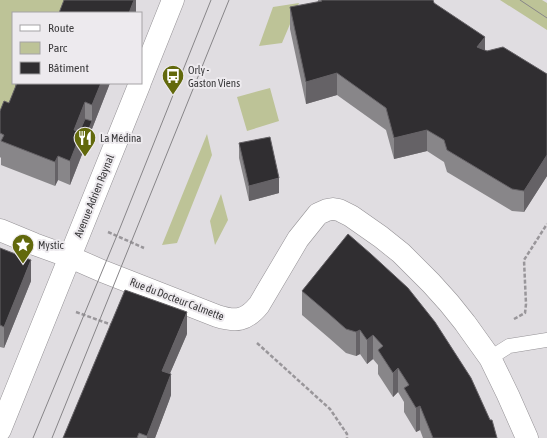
<svg xmlns="http://www.w3.org/2000/svg" width="547" height="438" font-family="'Asap Condensed',sans-serif">
	<style>
		.green { fill: #bdc397 }
		.lines { fill: none; stroke-linecap: round; stroke-linejoin: round }
		.service-casing { stroke: #949195; stroke-width: 15 }
		.minor-casing { stroke: #949195; stroke-width: 23 }
		.tertiary-casing { stroke: #949195; stroke-width: 23 }
		.path { stroke: #99969a; stroke-width: 2.5; stroke-dasharray: 4 2; stroke-linecap: butt }
		.service { stroke: #fff; stroke-width: 14 }
		.minor { stroke: #fff; stroke-width: 22 }
		.tertiary { stroke: #fff; stroke-width: 22 }
		.tram { stroke: #878588; stroke-width: 1 }
		.wall { fill: #888689 }
		.shaded-wall { fill: #656266 }
		.building { fill: #302e31; stroke: #656266 }
		.labels { text-anchor: middle; stroke-width: 4; stroke-linejoin: round; paint-order: stroke }
		.poi-label { font-size: 11px; fill: #3a393b; stroke: #edeaee; text-anchor: start }
		.street-label { font-size: 11px; fill: #3a393b; stroke: #edeaee }
	</style>
	<rect width="100%" height="100%" fill="#e0dde1"/>
	<path class="green" d="M0 0H74L73 13H13V83H41L0 135Z
		M500 0H542L547 3V30Z
		M299 3 282 43 259 46 273 7Z
		M270 88 279 121 247 131 237 97Z
		M207 134 212 155 177 243 162 245Z
		M221 194 228 220 215 245 210 221Z"/>
	<g class="lines">
		<g class="service-casing">
			<path id="service" d="M490 358 509 346 547 340"/>
		</g>
		<g class="minor-casing">
			<path id="minor" d="M0 230 34 244 70 257 102 271 217 316C236 322 246 321 259 305L298 239 318 214 327 210 333 209 339 210 351 216 381 237 401 253 431 283 449 303 465 323 490 358 508 395 527 438"/>
		</g>
		<g class="tertiary-casing">
			<path id="tertiary" d="M141 80 173 0
				M0 430 140 83"/>
		</g>
		<path class="path" d="M108 232 144 248
			M76 312 112 325
			M514 319 525 313 526 304 524 260 547 224
			M257 343 330 409 347 434V438"/>
		<use href="#service" class="service"/>
		<use href="#minor" class="minor"/>
		<use href="#tertiary" class="tertiary"/>
		<path class="tram" d="M520 0 547 18
			M33 438 120 228 211 0
			M52 438 229 0"/>
	</g>
	<path class="wall" d="M318 0H433L434 3 485 50 547 74V176L524 212 512 211 447 172 444 162 427 151 394 159 386 130 337 95 306 104 290 29V7L318 2Z
		M15 83H110L70 185 58 180 55 186 1 165V158L0 157V111L9 103 15 89Z
		M239 143 279 193 249 201 239 158Z
		M348 234 497 438H423L420 430 416 432 404 412V402L398 392 393 397 378 374V365L373 359 367 364 360 354 356 356 346 353 329 338 302 315V291Z
		M0 248 31 281 4 348 0 347Z
		M187 334 170 373 171 395 155 438H63Z"/>
	<path class="shaded-wall" d="M130 0H136V13H129Z
		M485 37V58L477 47Z
		M337 73V95L306 104V82Z
		M101 83H110L70 185V161L74 130 85 102V126L92 121V105Z
		M427 130V151L394 159V138Z
		M547 155V176L524 212V191Z
		M58 156V180L55 186V162Z
		M279 178V193L249 201V186Z
		M31 260V281L4 348V327Z
		M187 312V334L162 392V371Z
		M360 330V354L356 356V332Z
		M373 335V359L367 364V340Z
		M398 368V392L393 397V373Z
		M171 374V395L169 401 155 438H147V436Z
		M420 406V430L416 432V408Z"/>
	<path class="building" d="M64 0H134L129 13H59Z
		M321 0H433L434 3 485 37 477 47 487 51 503 47 547 74V155L524 191 512 189 447 150 444 140 427 130 394 138 386 108 337 73 306 82 290 7 322 1Z
		M17 83H101L92 105 85 102 74 130 81 133 70 161 58 156 55 162 1 141 4 135 0 133V111L4 101 9 103Z
		M85 119 92 121 81 149V133H79Z
		M270 137 279 178 249 186 239 143Z
		M348 234 371 254 408 288 435 322 471 378 490 420H492L497 438H433L420 406 416 408 404 388 409 385 398 368 393 373 378 350 383 346 373 335 367 340 360 330 356 332 346 329 329 314 302 291Z
		M0 248 31 260 4 327 0 325Z
		M125 290 187 312 162 371 171 374 147 436 139 433 137 438H63Z"/>
	<defs>
		<g id="bus-pin" transform="scale(1.15)"><path d="M0 17L-7.5 6A9.5 9.5 0 1 1 7.5 6Z" fill="#62690c" stroke="#edeaee"/><path d="M-5-6H5V4H4V6H2V4H-2V6H-4V4H-5ZM-3.5-4V0h7V-4ZM-3.5 1.2v1.5H-2V1.2ZM2 1.2v1.5H3.5V1.2Z" fill="#fff"/></g>
		<g id="restaurant-pin" transform="scale(1.15)"><path d="M0 17L-7.5 6A9.5 9.5 0 1 1 7.5 6Z" fill="#62690c" stroke="#edeaee"/><path d="M-5-6h1v4h1v-4h1v4h1v-4h1v5L-1.5 .5V6h-2V.5L-5-1ZM5-6V6H3V1.5H1.5Q1.5-4 5-6Z" fill="#fff"/></g>
		<g id="sight-pin" transform="scale(1.15)"><path d="M0 17L-7.5 6A9.5 9.5 0 1 1 7.5 6Z" fill="#62690c" stroke="#edeaee"/><path d="M0-6L1.8-2.2L6-1.7L2.9 1.2L3.7 5.4L0 3.3L-3.7 5.4L-2.9 1.2L-6-1.7L-1.8-2.2Z" fill="#fff"/></g>
	</defs>
	<g fill-rule="evenodd">
		<use href="#bus-pin" x="173" y="76"/>
		<use href="#restaurant-pin" x="85" y="138"/>
		<use href="#sight-pin" x="23" y="245"/>
	</g>
	<g class="labels">
		<g class="poi-label">
			<text x="188" y="74">Orly -<tspan x="188" dy="13">Gaston Viens</tspan></text>
			<text x="100" y="142">La Médina</text>
			<text x="38" y="249">Mystic</text>
		</g>
		<g class="street-label">
			<text transform="translate(94 196) rotate(-68)" y="4">Avenue Adrien Raynal</text>
			<text transform="translate(177 299) rotate(21)" y="4">Rue du Docteur Calmette</text>
		</g>
	</g>
	<rect x="12" y="12" width="130" height="72" fill="#edeaee" stroke="#a5a3a6"/>
	<rect x="20" y="25" width="20" height="6" fill="#ffffff" stroke="#a5a3a6"/>
	<text x="48" y="32" font-size="12" fill="#3a393b">Route</text>
	<rect x="20" y="42" width="20" height="12" fill="#bdc397" stroke="#a5a3a6"/>
	<text x="48" y="52" font-size="12" fill="#3a393b">Parc</text>
	<rect x="20" y="62" width="20" height="12" fill="#302e31" stroke="#a5a3a6"/>
	<text x="48" y="72" font-size="12" fill="#3a393b">Bâtiment</text>
</svg>
